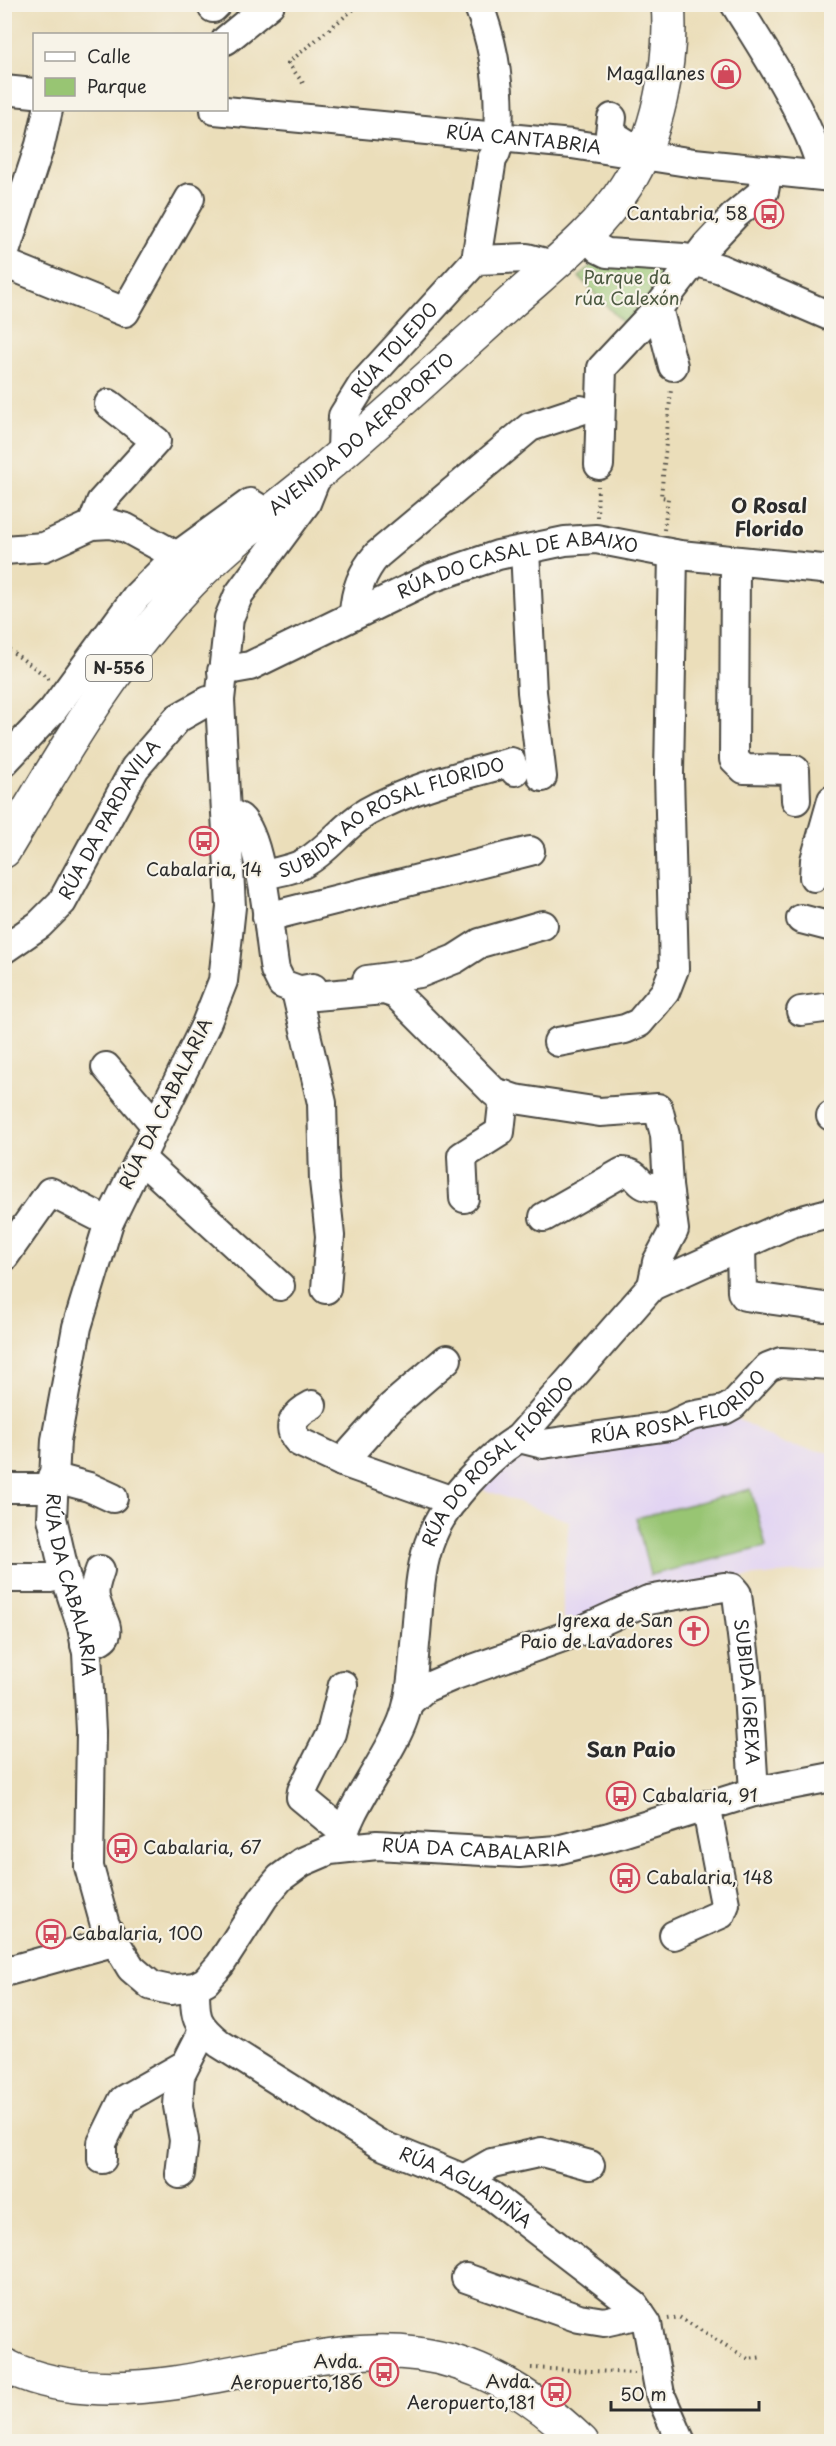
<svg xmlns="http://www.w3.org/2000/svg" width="836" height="2446" font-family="'Playpen Sans',sans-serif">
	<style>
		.built { fill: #e2d4f3 }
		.green { fill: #98c573; stroke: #62784f; stroke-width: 1.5 }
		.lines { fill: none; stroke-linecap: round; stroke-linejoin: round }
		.minor-casing { stroke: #484640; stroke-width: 32 }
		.major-casing { stroke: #484640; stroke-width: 36 }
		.path { stroke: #484640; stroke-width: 4; stroke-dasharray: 1.5 4.5; stroke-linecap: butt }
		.minor { stroke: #fff; stroke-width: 28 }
		.major { stroke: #fff; stroke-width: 33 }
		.labels { text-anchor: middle; stroke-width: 4.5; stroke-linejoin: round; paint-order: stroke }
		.shield { fill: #f7f3e8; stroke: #686764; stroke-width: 1.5 }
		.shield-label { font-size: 16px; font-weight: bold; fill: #2b2b2b }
		.poi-label { font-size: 18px; fill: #2b2b2b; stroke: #f7f3e8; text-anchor: end }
		.street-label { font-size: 18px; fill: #2b2b2b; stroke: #f7f3e8 }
		.park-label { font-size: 18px; fill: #4c5941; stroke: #f7f3e8 }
		.neighbourhood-label { font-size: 20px; font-weight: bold; fill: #2b2b2b; stroke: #f7f3e8 }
	</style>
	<rect width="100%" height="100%" fill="#f7f3e8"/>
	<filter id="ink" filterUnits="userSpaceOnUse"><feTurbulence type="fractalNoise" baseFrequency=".0167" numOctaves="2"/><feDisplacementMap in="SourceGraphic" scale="12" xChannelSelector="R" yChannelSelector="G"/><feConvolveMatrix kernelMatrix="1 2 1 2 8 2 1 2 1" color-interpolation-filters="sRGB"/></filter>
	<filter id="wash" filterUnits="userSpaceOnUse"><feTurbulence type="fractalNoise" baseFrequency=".008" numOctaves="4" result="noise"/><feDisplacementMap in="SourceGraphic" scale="24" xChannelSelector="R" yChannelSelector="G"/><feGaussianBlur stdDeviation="1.35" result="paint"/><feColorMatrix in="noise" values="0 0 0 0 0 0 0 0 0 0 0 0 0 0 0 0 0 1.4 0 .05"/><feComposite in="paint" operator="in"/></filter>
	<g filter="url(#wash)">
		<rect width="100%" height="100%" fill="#ebdeba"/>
		<path class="built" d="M733 1416 785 1445 831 1453V1569L744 1577 648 1593 563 1629V1582L569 1521 480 1488 511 1458 675 1432Z"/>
		<path class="green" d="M600 257 679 266 630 330 579 277Z
			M751 1489 766 1547 650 1575 636 1518Z"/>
	</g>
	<g filter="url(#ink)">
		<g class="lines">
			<g class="minor-casing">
				<g id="minor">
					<path d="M735 4C768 56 808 117 824 176"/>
					<path d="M213 8 217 4"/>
					<path d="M226 40 270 4"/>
					<path d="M4 90 34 93"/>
					<path id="s1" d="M215 110 572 144 694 163 832 177"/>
					<path d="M612 118 610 133 640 152"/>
					<path d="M585 234 599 249 607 253 684 258 721 269 832 317"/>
					<path d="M4 255 40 145 48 110"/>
					<path d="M476 260 492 159C499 151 497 143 498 133 501 88 495 47 478 4"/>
					<path d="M4 263 125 312 190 198"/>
					<path d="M658 308 673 366"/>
					<path id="s2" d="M342 452 343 416 363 384 476 260 527 258 553 265"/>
					<path d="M599 465 602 368 658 308 706 246 735 215 764 191 768 171"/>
					<path id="s3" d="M318 473 306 503 239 594 229 618 220 700 231 907 223 981 206 1024 109 1222 77 1327 56 1440 52 1518 65 1575 82 1627 87 1653 91 1731 89 1867 105 1925 131 1968 152 1986 170 1990 195 1987 206 1981 220 1965 264 1897 280 1878 302 1862 330 1850 377 1845 519 1853 557 1850 609 1837 754 1792 832 1777"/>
					<path d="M92 525 101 502 156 441 109 404"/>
					<path d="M4 550 44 547 92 525 111 524 126 528 177 556"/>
					<path d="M525 550 532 692 542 777"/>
					<path d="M735 562 734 759 744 769 795 770 796 800"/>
					<path d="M354 614C355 591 362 572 377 555L530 427 581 410"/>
					<path id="s4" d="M222 671 250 666 431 578 498 555 565 541 596 539 680 555 832 570"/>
					<path d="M4 762 53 710 136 597 177 556 250 503 268 514"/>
					<path d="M228 812C231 814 236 816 240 818 263 838 269 938 275 970L282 984 315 996 384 990 396 994 494 1092 515 1099 600 1112 658 1108 665 1135 668 1186 674 1230 657 1262 652 1286"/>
					<path id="s5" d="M262 875C277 872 293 870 306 862 329 849 343 826 367 812 412 787 461 776 511 762L515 771"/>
					<path d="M814 877 815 860 832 800"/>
					<path d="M267 917 530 851"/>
					<path d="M801 919 832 927"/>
					<path id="s6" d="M4 949 39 925 62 902 135 768 178 718 208 701 220 700"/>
					<path d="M367 980 420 973 455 959 480 943 543 925"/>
					<path d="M313 988 296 991 322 1103 324 1181 330 1236 326 1289"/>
					<path d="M801 1011 832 1007"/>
					<path d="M558 1042 625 1029 639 1023 665 992 674 969 669 774 673 554"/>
					<path d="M106 1067 156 1126"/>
					<path d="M831 1116H832"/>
					<path d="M140 1158 280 1286"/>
					<path d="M464 1198 462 1156 500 1132 504 1095"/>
					<path d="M544 1217 623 1172C646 1175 631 1191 668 1186"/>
					<path d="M741 1246 742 1292 745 1296 824 1307"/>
					<path d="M4 1257 50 1192 109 1222"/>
					<path d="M312 1405C296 1413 284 1426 299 1442L342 1462 453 1501"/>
					<path id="s7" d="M519 1438 543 1444 670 1426 691 1416 724 1410 733 1405 768 1367 781 1362 832 1365"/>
					<path d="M342 1462 391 1407 447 1359"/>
					<path d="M52 1477 89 1487 113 1498"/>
					<path d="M4 1488H51"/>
					<path d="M4 1578H50L65 1575"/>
					<path d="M85 1645C122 1637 101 1624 95 1598 93 1589 97 1579 100 1570"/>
					<path id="s8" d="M408 1703 425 1688 453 1676 580 1631 648 1600 724 1587 732 1588 737 1594 747 1677 754 1792"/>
					<path d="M342 1831 301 1797 302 1791 331 1733 343 1685"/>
					<path id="s9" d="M341 1847C343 1813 391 1756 404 1717 412 1694 413 1668 415 1644 419 1609 418 1569 432 1536 446 1501 487 1458 519 1438L652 1286 791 1223 832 1212"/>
					<path d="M674 1935 721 1914 725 1904 706 1805"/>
					<path d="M4 1972 113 1942"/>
					<path id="s10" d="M195 1987C195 2018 195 2024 220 2044L379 2144 464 2179 492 2196 634 2305 647 2324 660 2394 681 2442"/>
					<path d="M102 2159V2143L123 2100 183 2066"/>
					<path d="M180 2174 184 2140 178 2106 180 2076 203 2031"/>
					<path d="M464 2179 492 2163 542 2152 590 2165"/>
					<path d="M466 2278 579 2318 604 2322 640 2314"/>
				</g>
			</g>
			<g class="major-casing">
				<g id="major">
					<path id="s11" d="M4 851C61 756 114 662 191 582 230 542 275 509 318 474 383 419 446 361 509 304 549 268 597 232 626 186 657 139 673 60 668 4"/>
					<path d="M4 2365C56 2392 118 2391 174 2383 344 2356 439 2307 582 2442"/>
				</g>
			</g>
			<path class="path" d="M303 83 288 63 360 4
				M597 517 598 486
				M664 530 668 498 661 497 671 389
				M4 646 50 679
				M668 2319 679 2317 748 2359 763 2357
				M531 2368 634 2373"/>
			<use href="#minor" class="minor"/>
			<use href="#major" class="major"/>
		</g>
	</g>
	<defs>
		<g id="shop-ring" transform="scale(1.5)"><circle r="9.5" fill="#f7f3e8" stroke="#d1495b" stroke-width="1.5"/><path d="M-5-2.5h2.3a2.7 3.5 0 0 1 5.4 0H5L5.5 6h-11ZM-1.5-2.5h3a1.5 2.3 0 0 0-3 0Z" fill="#d1495b"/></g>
		<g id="bus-ring" transform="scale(1.5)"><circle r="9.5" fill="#f7f3e8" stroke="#d1495b" stroke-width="1.5"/><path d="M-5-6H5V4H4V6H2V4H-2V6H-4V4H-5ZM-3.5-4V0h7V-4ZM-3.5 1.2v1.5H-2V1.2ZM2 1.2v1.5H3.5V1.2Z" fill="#d1495b"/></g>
		<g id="church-ring" transform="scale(1.5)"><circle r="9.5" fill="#f7f3e8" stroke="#d1495b" stroke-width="1.5"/><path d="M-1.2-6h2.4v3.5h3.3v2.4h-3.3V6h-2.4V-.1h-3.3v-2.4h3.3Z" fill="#d1495b"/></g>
	</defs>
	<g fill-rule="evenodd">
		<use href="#shop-ring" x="726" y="74"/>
		<use href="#bus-ring" x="769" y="214"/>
		<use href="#bus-ring" x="204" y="841"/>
		<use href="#church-ring" x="694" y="1631"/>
		<use href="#bus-ring" x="621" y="1796"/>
		<use href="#bus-ring" x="122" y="1848"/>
		<use href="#bus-ring" x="625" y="1878"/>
		<use href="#bus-ring" x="51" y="1934"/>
		<use href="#bus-ring" x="384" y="2372"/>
		<use href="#bus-ring" x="556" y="2392"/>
	</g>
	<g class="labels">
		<rect class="shield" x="86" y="655" width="66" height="26" rx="4.5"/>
		<g class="shield-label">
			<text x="119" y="674">N-556</text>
		</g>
		<g class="poi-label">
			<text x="705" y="80">Magallanes</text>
			<text x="748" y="220">Cantabria, 58</text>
			<text x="204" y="876" text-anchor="middle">Cabalaria, 14</text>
			<text x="673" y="1627">Igrexa de San<tspan x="673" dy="21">Paio de Lavadores</tspan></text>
			<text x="642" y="1802" text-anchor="start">Cabalaria, 91</text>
			<text x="143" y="1854" text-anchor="start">Cabalaria, 67</text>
			<text x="646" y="1884" text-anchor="start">Cabalaria, 148</text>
			<text x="72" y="1940" text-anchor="start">Cabalaria, 100</text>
			<text x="363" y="2368">Avda.<tspan x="363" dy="21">Aeropuerto,186</tspan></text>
			<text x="535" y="2388">Avda.<tspan x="535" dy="21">Aeropuerto,181</tspan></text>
		</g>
		<g class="street-label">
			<text dy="6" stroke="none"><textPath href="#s1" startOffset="310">RÚA CANTABRIA</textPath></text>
			<text dy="6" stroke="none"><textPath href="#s2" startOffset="120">RÚA TOLEDO</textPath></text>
			<text dy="6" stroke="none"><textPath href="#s11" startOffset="554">AVENIDA DO AEROPORTO</textPath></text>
			<text dy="6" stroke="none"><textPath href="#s4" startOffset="318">RÚA DO CASAL DE ABAIXO</textPath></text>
			<text dy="6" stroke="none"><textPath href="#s5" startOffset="144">SUBIDA AO ROSAL FLORIDO</textPath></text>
			<text dy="6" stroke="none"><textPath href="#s6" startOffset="170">RÚA DA PARDAVILA</textPath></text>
			<text transform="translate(166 1104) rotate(-64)" y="6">RÚA DA CABALARIA</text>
			<text dy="6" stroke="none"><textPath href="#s7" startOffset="168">RÚA ROSAL FLORIDO</textPath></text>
			<text dy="6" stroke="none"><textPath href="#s9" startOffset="429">RÚA DO ROSAL FLORIDO</textPath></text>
			<text dy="6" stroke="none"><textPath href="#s3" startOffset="1174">RÚA DA CABALARIA</textPath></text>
			<text dy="6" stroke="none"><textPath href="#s8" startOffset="454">SUBIDA IGREXA</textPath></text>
			<text dy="6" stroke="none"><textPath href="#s3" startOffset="1984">RÚA DA CABALARIA</textPath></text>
			<text dy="6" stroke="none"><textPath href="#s10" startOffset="351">RÚA AGUADIÑA</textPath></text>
		</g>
		<g class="park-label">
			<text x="627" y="284">Parque da<tspan x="627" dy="21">rúa Calexón</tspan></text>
		</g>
		<g class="neighbourhood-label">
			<text x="769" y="513">O Rosal<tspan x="769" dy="23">Florido</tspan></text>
			<text x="631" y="1757">San Paio</text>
		</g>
	</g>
	<rect width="836" height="2446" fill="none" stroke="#f7f3e8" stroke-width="24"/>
	<rect x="33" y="33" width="195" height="78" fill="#f7f3e8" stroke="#a5a39c" stroke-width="1.5"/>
	<rect x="45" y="52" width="30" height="9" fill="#ffffff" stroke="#a5a39c" stroke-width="1.5"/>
	<text x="87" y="63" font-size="18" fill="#2b2b2b">Calle</text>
	<rect x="45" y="78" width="30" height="18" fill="#98c573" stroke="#a5a39c" stroke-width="1.5"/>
	<text x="87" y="93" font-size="18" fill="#2b2b2b">Parque</text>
	<path d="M611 2401v9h148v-9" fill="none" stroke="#2b2b2b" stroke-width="3"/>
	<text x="620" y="2401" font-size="18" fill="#2b2b2b" stroke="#f7f3e8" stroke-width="4.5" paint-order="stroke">50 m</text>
</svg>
